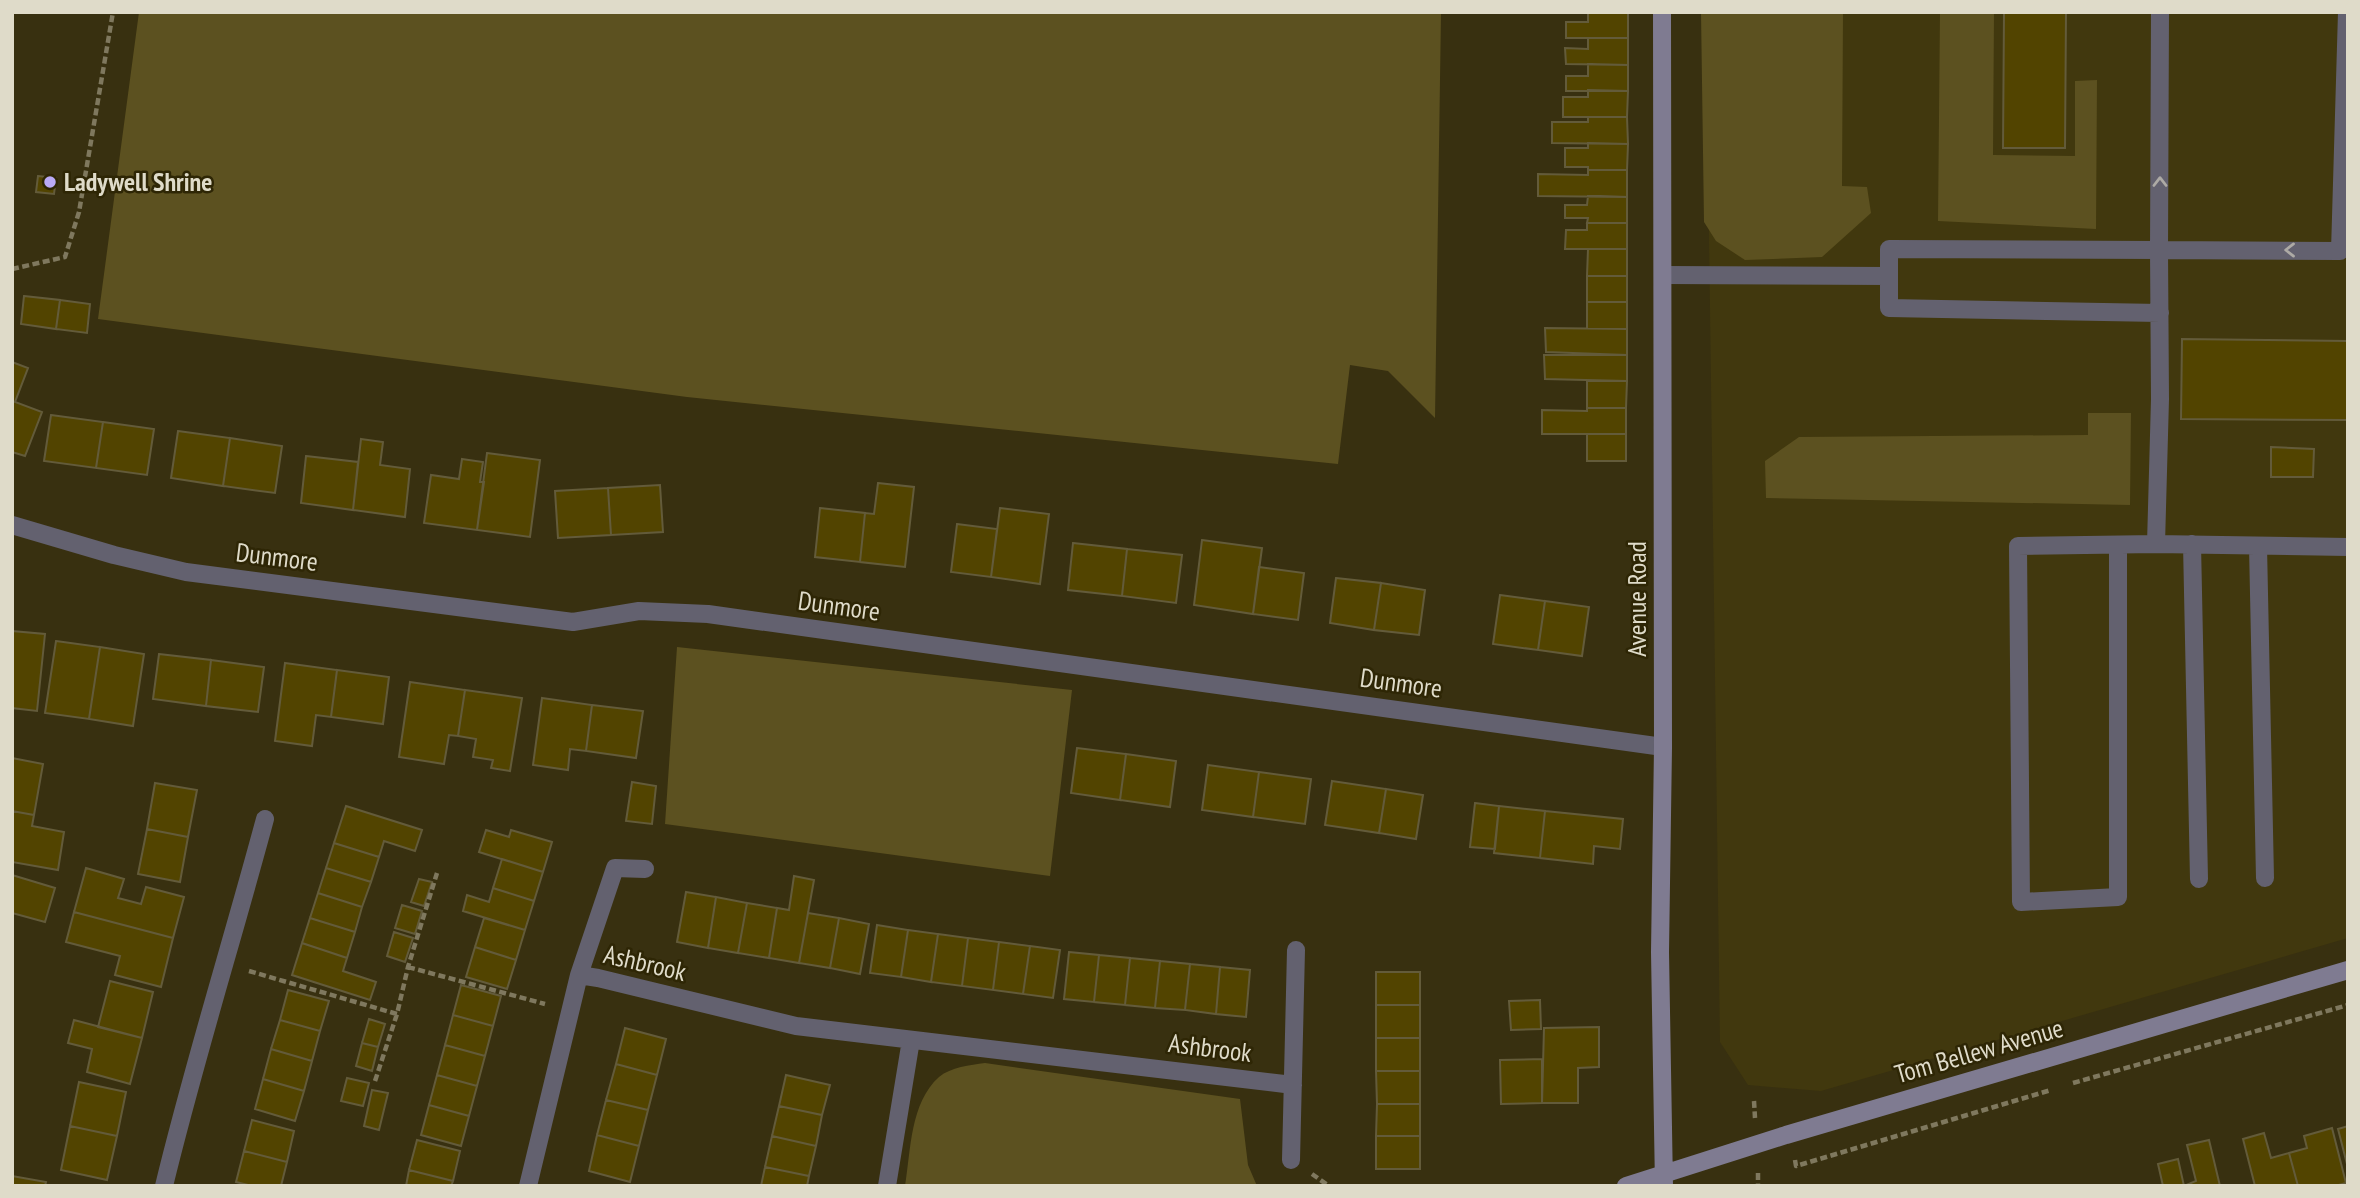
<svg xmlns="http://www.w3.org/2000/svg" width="2360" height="1198" font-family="'PT Sans Narrow',sans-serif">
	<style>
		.built { fill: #41380e }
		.green { fill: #5c5120 }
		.building { fill: #524400; stroke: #635b3a; stroke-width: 2 }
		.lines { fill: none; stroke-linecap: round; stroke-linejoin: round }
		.path { stroke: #7f785e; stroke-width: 4.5; stroke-dasharray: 7 3.5; stroke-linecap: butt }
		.lane { stroke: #63616f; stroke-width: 18 }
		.street { stroke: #63616f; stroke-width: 18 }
		.secondary { stroke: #7f7b91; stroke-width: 18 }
		.oneway { stroke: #adaaa5 }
		.poi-dot { fill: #baaaf6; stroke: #2e2605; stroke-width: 2.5 }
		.labels { text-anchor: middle; stroke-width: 5; stroke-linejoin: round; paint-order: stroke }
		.poi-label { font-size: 26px; font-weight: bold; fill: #dfdbc9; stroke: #2e2605; text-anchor: start }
		.street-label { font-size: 26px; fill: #dfdbc9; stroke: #2e2605 }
	</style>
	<rect width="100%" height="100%" fill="#383010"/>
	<path class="built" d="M1706 12H2348V938L1821 1091 1748 1085 1720 1042Z"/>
	<path class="green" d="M139 12H1441L1435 418 1388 371 1350 365 1338 464 687 397 98 319Z
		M1701 12H1843L1842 186 1867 187 1871 213 1822 257 1745 260 1716 241 1704 222Z
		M1940 12H1994L1993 155 2075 156V81L2097 80 2096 229 1938 221Z
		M2088 413H2131L2130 505 1766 498 1765 461 1799 437 2088 435Z
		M677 647 1072 690 1050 876 665 824Z
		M985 1063 1240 1099 1248 1165 1257 1186H905C911 1150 910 1103 939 1077 951 1067 970 1065 985 1063Z"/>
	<path class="building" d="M1588 12H1628V38H1566V22H1588Z
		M2004 12H2066L2065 148H2003Z
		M1588 38H1628V65L1566 64 1565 48 1588 49Z
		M1588 64 1628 65V91H1566V76H1588Z
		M1588 90 1628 91 1627 117H1563V97H1588Z
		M1588 117H1627L1628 144 1552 143V122H1588Z
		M1588 143 1628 144 1627 170H1588V167H1565V148H1588Z
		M1588 170H1627V197L1538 196V174L1588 175Z
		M38 176 56 178 54 194 36 192Z
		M1588 196 1627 197V223H1587L1588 218H1565V205H1587Z
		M1587 223H1627V249H1565L1566 230H1587Z
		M1588 249H1627V276H1587Z
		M1587 276H1627V302H1587Z
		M24 296 60 300 56 329 21 324Z
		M60 300 90 304 87 333 56 329Z
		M1587 302H1627V329H1587Z
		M1545 328 1627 329V355L1546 352Z
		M2182 339 2348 341V420L2181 419Z
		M1544 355H1627V381L1545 379Z
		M12 362 28 368 15 402 42 412 25 456 12 452Z
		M1587 381H1627L1626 408H1587Z
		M1587 408H1626V434H1542V410L1587 411Z
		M51 415 103 422 96 468 44 461Z
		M103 422 154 429 147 475 96 468Z
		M178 431 230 438 223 486 171 478Z
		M1587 434H1626V461H1587Z
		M230 438 282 446 275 493 223 486Z
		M361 439 383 442 380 465 410 469 405 517 353 510Z
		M2271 447 2314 449 2313 477H2271Z
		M487 453 540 460 530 537 477 530Z
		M306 456 358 462 353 510 301 503Z
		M462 459 483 462 480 482H484L477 530 424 523 431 475 459 479Z
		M878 483 914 487 905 567 860 562 865 513 874 514Z
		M660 485 663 532 611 535 608 488Z
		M608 488 611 535 558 538 555 491Z
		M820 508 865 513 860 562 815 557Z
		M1000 508 1049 514 1040 584 991 577Z
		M957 524 997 529 991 577 951 572Z
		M1202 540 1262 548 1253 614 1194 605Z
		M1073 543 1127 549 1122 596 1068 590Z
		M1127 549 1182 555 1176 603 1122 596Z
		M1259 567 1304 573 1298 620 1253 614Z
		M1336 578 1381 583 1374 630 1330 623Z
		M1381 583 1425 590 1419 635 1374 630Z
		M1500 595 1545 601 1538 650 1493 644Z
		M1545 601 1589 607 1582 656 1538 650Z
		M12 631 45 634 37 711 12 708Z
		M56 641 100 647 89 719 45 713Z
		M100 647 144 654 133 726 89 719Z
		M159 654 211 660 206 706 153 699Z
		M211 660 264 667 258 712 206 706Z
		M285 663 337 670 331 717 316 715 312 746 275 741Z
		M337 670 389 677 383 724 331 717Z
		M410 682 465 690 458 736 449 735 444 764 399 757Z
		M465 690 522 698 510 771 491 768 493 760 473 757 476 739 458 736Z
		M542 698 592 705 586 751 570 749 568 770 533 765Z
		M592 705 643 711 636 758 586 751Z
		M1077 748 1126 754 1120 800 1071 793Z
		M1126 754 1176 761 1170 807 1120 800Z
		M12 758 43 764 34 815 12 811Z
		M1208 765 1259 772 1253 817 1202 810Z
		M1259 772 1311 779 1305 824 1253 817Z
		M1332 781 1386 789 1379 833 1325 825Z
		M632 782 656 786 652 824 626 821Z
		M155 783 197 790 188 837 147 829Z
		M1386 789 1423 795 1416 839 1379 833Z
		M1475 803 1499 806 1495 849 1470 847Z
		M346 806 422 830 415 851 384 841 379 857 334 843Z
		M1499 806 1545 811 1540 858 1494 853Z
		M12 811 34 815 32 826 64 832 58 870 12 862Z
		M1545 811 1623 819 1620 849 1594 846 1593 864 1540 858Z
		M147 829 188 837 180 882 138 874Z
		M486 830 509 837 511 830 552 842 543 872 479 852Z
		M334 843 379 857 371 882 326 868Z
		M502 859 543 872 534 901 493 888Z
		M86 868 124 879 118 898 141 904 146 887 184 897 173 938 74 912Z
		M326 868 371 882 362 907 318 893Z
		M12 875 55 888 45 922 12 913Z
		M794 876 814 880 799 963 769 958 777 908 789 910Z
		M419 879 432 882 424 906 411 902Z
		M493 888 534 901 525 930 463 911 467 895 489 902Z
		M686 892 716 897 708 948 677 942Z
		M318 893 362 907 355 932 310 918Z
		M716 897 747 903 738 953 708 948Z
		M747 903 777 908 769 958 738 953Z
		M402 905 422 911 415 934 395 928Z
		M74 912 173 938 161 987 115 975 120 956 66 942Z
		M808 913 839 918 830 968 799 963Z
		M310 918 355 932 347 958 302 943Z
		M484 918 525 930 516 960 475 947Z
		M839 918 869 924 860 974 830 968Z
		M877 925 908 930 901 977 870 973Z
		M908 930 938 934 931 982 901 977Z
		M394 932 413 938 405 962 387 956Z
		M938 934 968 938 962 986 931 982Z
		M968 938 999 942 993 990 962 986Z
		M999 942 1030 946 1023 994 993 990Z
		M302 943 347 958 343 971 376 982 370 1000 292 975Z
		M1030 946 1060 950 1053 998 1023 994Z
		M475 947 516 960 507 989 466 977Z
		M1069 952 1099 955 1094 1002 1064 999Z
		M1099 955 1130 958 1125 1005 1094 1002Z
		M1130 958 1160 961 1155 1008 1125 1005Z
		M1160 961 1190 964 1185 1010 1155 1008Z
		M1190 964 1220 967 1216 1014 1185 1010Z
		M1220 967 1250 970 1246 1017 1216 1014Z
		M1376 972H1420V1005H1376Z
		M110 981 153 992 142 1038 98 1027Z
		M461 985 501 996 493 1026 453 1015Z
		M288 990 329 1001 320 1031 280 1020Z
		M1540 1000 1541 1029 1511 1030 1509 1001Z
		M1376 1005H1420V1038H1376Z
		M453 1015 493 1026 485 1056 445 1045Z
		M369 1019 385 1024 378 1047 362 1043Z
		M74 1020 142 1038 130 1084 87 1072 92 1049 68 1043Z
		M280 1020 320 1031 312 1061 271 1049Z
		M1599 1027V1067L1578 1068V1103H1542L1544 1028Z
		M625 1028 666 1039 657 1075 616 1064Z
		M1376 1038H1420V1071H1376Z
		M362 1043 378 1047 372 1071 356 1066Z
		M445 1045 485 1056 477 1086 437 1075Z
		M271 1049 312 1061 304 1091 263 1079Z
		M1542 1059V1103L1501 1104 1500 1060Z
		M616 1064 657 1075 648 1110 606 1100Z
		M1376 1071H1420V1104H1377Z
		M437 1075 477 1086 469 1116 429 1105Z
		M786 1075 830 1085 822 1115 779 1106Z
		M347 1078 369 1083 363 1106 341 1101Z
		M263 1079 304 1091 295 1121 255 1109Z
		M79 1082 126 1092 117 1136 70 1126Z
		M372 1090 388 1093 379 1130 364 1126Z
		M606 1100 648 1110 639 1146 597 1135Z
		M1377 1104H1420V1136H1376Z
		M429 1105 469 1116 461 1146 421 1135Z
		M779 1106 822 1115 816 1146 772 1136Z
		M252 1120 294 1131 287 1162 244 1151Z
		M70 1126 117 1136 107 1180 61 1170Z
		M2348 1126V1168L2338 1129Z
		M2332 1128 2346 1183 2335 1186H2298L2289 1153 2307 1148 2304 1136Z
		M2264 1133 2271 1158 2289 1153 2298 1186H2255L2243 1139Z
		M597 1135 639 1146 630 1182 589 1171Z
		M772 1136 816 1146 809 1176 765 1167Z
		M1376 1136H1420V1169H1376Z
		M417 1140 460 1151 453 1181 409 1170Z
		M2209 1140 2220 1186H2184L2196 1181 2187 1145Z
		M244 1151 287 1162 281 1186H252L236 1182Z
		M2178 1159 2184 1186H2163L2158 1164Z
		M765 1167 809 1176 807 1186H761Z
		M409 1170 453 1181 451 1186H406Z
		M12 1176 46 1182 45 1186H12Z"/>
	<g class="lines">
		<path class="path" d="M12 269 65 257 79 212 113 12
			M408 967 545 1004
			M249 971 397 1014 408 967 437 873
			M375 1081 397 1014
			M2073 1083 2348 1005
			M1754 1101 1755 1118
			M1795 1160 1796 1166 2051 1090
			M1758 1173V1186
			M1312 1174 1329 1186"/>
		<path class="lane" d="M2160 12 2159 250 2340 251 2347 12
			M1663 275 1889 276V308L2160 313
			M1889 276V249L2159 250 2160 399 2156 544 2018 546 2021 902 2118 897V545
			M2156 544 2348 547
			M2192 544 2199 879
			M2258 546 2265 878"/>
		<path class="street" d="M12 525 114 555 186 572 573 622 639 611 708 614 1663 747
			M579 975 615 868 645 869
			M1291 1160 1296 950
			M164 1186C194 1062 232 942 265 819
			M528 1186 579 975 598 978 796 1026 1293 1085
			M887 1186 911 1040"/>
		<path class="secondary" d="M1662 12 1663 747 1660 952 1664 1186
			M1626 1186 1786 1135 2348 970"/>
	</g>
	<defs><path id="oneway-chevron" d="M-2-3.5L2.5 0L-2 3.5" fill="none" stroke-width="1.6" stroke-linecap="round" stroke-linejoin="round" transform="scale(1.75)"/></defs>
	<g class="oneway">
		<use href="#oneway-chevron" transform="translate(2160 182) rotate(-90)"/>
		<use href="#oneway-chevron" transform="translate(2290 250) rotate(-180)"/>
	</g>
	<circle class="poi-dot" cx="50" cy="182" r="7"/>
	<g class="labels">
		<g class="poi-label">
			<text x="64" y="191">Ladywell Shrine</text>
		</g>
		<g class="street-label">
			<text transform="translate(277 557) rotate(7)" y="9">Dunmore</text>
			<text transform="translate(1637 599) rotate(-90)" y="9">Avenue Road</text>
			<text transform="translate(839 606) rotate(8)" y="9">Dunmore</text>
			<text transform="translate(1401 683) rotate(8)" y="9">Dunmore</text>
			<text transform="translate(645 963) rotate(13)" y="9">Ashbrook</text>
			<text transform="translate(1210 1048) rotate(7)" y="9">Ashbrook</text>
			<text transform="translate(1979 1051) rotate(-16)" y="9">Tom Bellew Avenue</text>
		</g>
	</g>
	<rect width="2360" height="1198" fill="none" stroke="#dfdbc9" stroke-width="28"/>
</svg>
